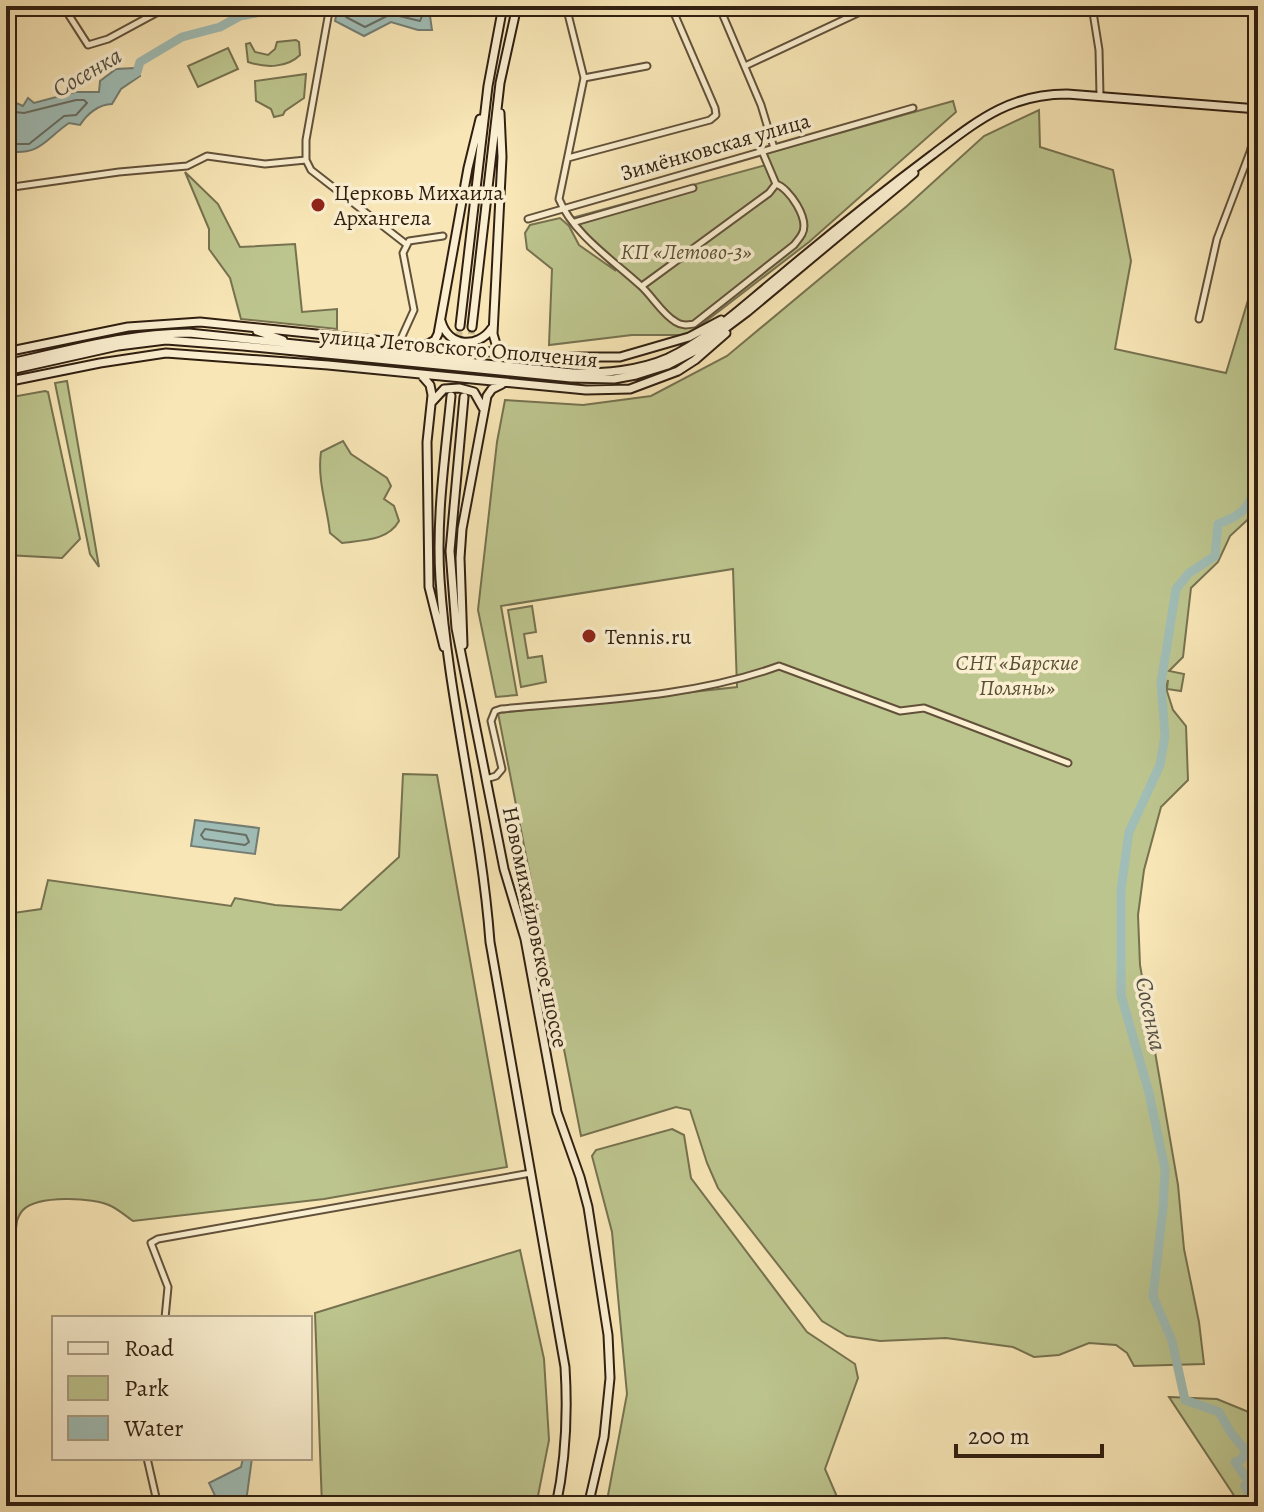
<svg xmlns="http://www.w3.org/2000/svg" width="1264" height="1512" font-family="Alegreya,serif">
	<style>
		.green { fill: #bdc58e; stroke: #767250; stroke-width: 2 }
		.water { fill: #a0beb7; stroke: #737e75; stroke-width: 2 }
		.lines { fill: none; stroke-linecap: round; stroke-linejoin: round }
		.shore { stroke: #686e64; stroke-width: 2 }
		.stream { stroke: #737e75; stroke-width: 2 }
		.river { stroke: #a0beb7; stroke-width: 9 }
		.secondary-tunnel { stroke: #d0be95; stroke-width: 7; stroke-dasharray: 7 3.5; stroke-linecap: butt }
		.street-casing { stroke: #62513a; stroke-width: 9 }
		.secondary-casing { stroke: #301f11; stroke-width: 11 }
		.street { stroke: #faefd0; stroke-width: 5 }
		.secondary { stroke: #faefd0; stroke-width: 7 }
		.poi-dot { fill: #8f2418; stroke: #faefd0; stroke-width: 3 }
		.labels { text-anchor: middle; stroke-width: 7; stroke-linejoin: round; paint-order: stroke }
		.street-label { font-size: 22px; fill: #301f11; stroke: #faefd0 }
		.poi-label { font-size: 22px; fill: #301f11; stroke: #faefd0; text-anchor: start }
		.park-label { font-size: 22px; font-style: italic; fill: #5a5136; stroke: #faefd0 }
		.water-label { font-size: 24px; font-style: italic; fill: #524f43; stroke: #faefd0 }
	</style>
	<rect width="100%" height="100%" fill="#f8e6b6"/>
	<filter id="stains"><feTurbulence type="fractalNoise" baseFrequency=".0025" numOctaves="4"/><feColorMatrix values="0 0 0 0 .2 0 0 0 0 .09 0 0 0 0 .02 0 0 0 .5 -.17"/></filter>
	<radialGradient id="worn" r=".72"><stop offset=".6" stop-color="#630" stop-opacity="0"/><stop offset="1" stop-color="#630" stop-opacity=".3"/></radialGradient>
	<path class="green" d="M296 40 299 42 300 55C287 68 266 68 248 62L246 44 250 43 255 52 268 55 275 49 277 42Z
		M228 48 238 69 198 87 188 66Z
		M306 74 304 98 285 111 283 115 274 117 271 109 256 101 255 81Z
		M953 101 956 112 809 242 688 335H632L549 345 552 269 527 249 525 233 530 225 560 218 569 226 579 245 616 271 568 219 766 165 765 154Z
		M1039 110 1040 147 1113 170 1131 261 1115 349 1226 373 1258 267V510L1230 536 1218 562 1191 588 1183 657 1169 671 1184 674 1181 691 1167 689 1168 680 1166 688 1173 710 1186 726 1188 780 1161 807 1144 870 1138 915 1140 965 1178 1185 1184 1249 1199 1322 1204 1364 1134 1366 1127 1353 1116 1345 1089 1343 1059 1355 1034 1357 1013 1347 946 1338 880 1341 847 1336 822 1321 718 1188 707 1163 690 1110 676 1107 581 1136 498 713 737 687 733 569 501 606 517 695 496 697 478 610 497 442 505 400 583 405 651 396 727 356 907 206 984 136Z
		M185 172 218 204 240 247 295 244 302 312 337 309V329L241 319 230 278 209 249V229Z
		M67 381 99 567 90 554 55 383Z
		M45 391 48 392 80 539 62 558 6 555V398Z
		M343 441 351 454 387 478 391 486 384 499 394 506 399 521C388 541 362 540 342 543L330 533C327 506 317 480 321 452Z
		M532 606 536 632 524 634 528 658 542 656 546 682 521 687 508 610Z
		M403 774 437 775 507 1167 324 1199 133 1221C126 1216 119 1210 111 1206 94 1197 37 1195 23 1210 21 1212 18 1218 17 1221L6 1304V914L41 909 48 880 231 906 235 898 275 905 341 910 399 857Z
		M672 1129 684 1135 691 1178 807 1332 855 1364 858 1378 825 1469 841 1506H606L627 1394 612 1232 592 1156 596 1150Z
		M520 1250 544 1359 549 1440 536 1506H322L315 1313Z
		M1169 1397 1217 1399 1256 1415 1258 1506H1241Z"/>
	<path class="water" d="M338 6H435L430 16 432 30H418L391 22 364 36 335 21Z
		M135 68 140 76 121 89 112 104C99 104 87 114 80 125L69 123C44 140 41 156 6 151V103L14 102 23 106 28 98 34 103 75 92H99L100 81 116 69Z
		M195 820 259 828 255 854 191 846Z
		M243 1458H252L246 1502 233 1504 217 1500 209 1483 241 1467Z"/>
	<g class="lines">
		<path class="shore" d="M346 6V17L365 27 391 14 420 21 426 6
			M6 111 24 113 76 100H84L87 103 76 115 64 116 29 144H6
			M205 829 246 835 249 842 245 845 204 839 201 835Z"/>
		<path class="stream" d="M1249 1482 1258 1485"/>
		<path class="river" d="M400 6 434 10 439 6
			M459 6 478 12 496 6
			M129 77 137 72 140 62 182 37 220 27 240 16 256 13 271 6
			M1258 347 1254 360 1258 415
			M1258 416 1256 437 1258 450
			M1256 1506 1245 1486 1249 1482 1235 1462 1241 1460 1246 1451 1231 1433 1219 1412 1185 1400 1172 1341 1153 1296 1163 1209 1165 1169 1149 1093 1121 995V890L1129 832 1160 765 1165 736 1161 683 1176 589 1189 573 1215 556 1218 524C1244 515 1249 507 1258 481"/>
		<path class="secondary-tunnel" d="M452 391 460 326
			M464 397 472 327"/>
		<g class="street-casing">
			<path id="street" d="M63 6 88 45 108 39 169 6
				M330 6 306 140V160L311 170 406 244
				M566 6 584 78 559 199C573 234 614 261 641 286 653 297 662 314 676 322 682 326 687 325 694 324L794 245C797 241 800 238 802 234 810 219 789 188 776 184L762 151
				M719 6 761 105 774 148
				M1092 6 1099 50 1100 96
				M723 13 737 6
				M745 66 873 6
				M584 78 647 66
				M1256 109 1258 117
				M568 158 710 120 716 115 715 108 671 6
				M6 188 119 172 187 166 207 156 265 164 306 160
				M528 219 913 108
				M575 222 693 188
				M642 286 769 193 776 184
				M1199 319 1217 239 1250 152 1258 121
				M399 343 414 310 403 253 409 241 443 236
				M486 779 496 776 502 769 491 721 495 711 501 709C593 700 691 698 779 666L900 711 924 708 1068 763
				M165 1318 168 1287 151 1243 158 1239 531 1173
				M147 1458 158 1506"/>
		</g>
		<g class="secondary-casing">
			<path id="secondary" d="M500 113 502 157 493 334 496 344 509 353
				M441 321C448 347 478 349 492 328
				M460 326 488 86 503 6
				M472 327 500 83 517 6
				M257 331 283 340
				M426 345 435 340 438 334 468 168 480 119
				M6 352 128 327 200 322 539 357H620L689 337 721 320
				M6 364C67 351 126 333 189 333L573 373C606 373 638 371 668 358 710 338 744 305 780 276 830 234 880 194 932 155 976 122 1008 94 1067 94L1258 109
				M6 371 118 346 166 340 243 346 571 378 614 379 636 375 668 365 695 351 747 312 914 173
				M423 377 430 385 432 395 427 442 429 587 444 647
				M6 382 100 363 166 353 328 365 586 390 630 389 678 371 695 360 726 333
				M451 396C445 457 436 518 440 579 448 701 481 820 490 942L565 1367C568 1415 566 1459 556 1506
				M464 397 450 551 456 628 504 869 525 939 557 1112 580 1177 588 1207 608 1335 610 1378 604 1437 588 1506
				M432 402 444 389 459 388 474 392 483 408
				M463 645 460 558 462 529 487 396 492 389 502 384"/>
		</g>
		<use href="#street" class="street"/>
		<use href="#secondary" class="secondary"/>
	</g>
	<g class="poi-dot">
		<circle cx="318" cy="205" r="8"/>
		<circle cx="589" cy="636" r="8"/>
	</g>
	<g class="labels">
		<g class="street-label">
			<text transform="translate(715 146) rotate(-16)" y="8">Зимёнковская улица</text>
			<text transform="translate(459 347) rotate(5)" y="8">улица Летовского Ополчения</text>
			<text transform="translate(536 927) rotate(78)" y="8">Новомихайловское шоссе</text>
		</g>
		<g class="poi-label">
			<text x="334" y="200">Церковь Михаила<tspan x="334" dy="25">Архангела</tspan></text>
			<text x="605" y="644">Tennis.ru</text>
		</g>
		<g class="park-label">
			<text x="686" y="259">КП «Летово-3»</text>
			<text x="1017" y="670">СНТ «Барские<tspan x="1017" dy="25">Поляны»</tspan></text>
		</g>
		<g class="water-label">
			<text transform="translate(87 72) rotate(-30)" y="8">Сосенка</text>
			<text transform="translate(1151 1014) rotate(78)" y="8">Сосенка</text>
		</g>
	</g>
	<rect width="1264" height="1512" fill="none" stroke="#f8e6b6" stroke-width="32"/>
	<rect x="8" y="8" width="1248" height="1496" fill="none" stroke="#301f11" stroke-width="4"/>
	<rect x="16" y="16" width="1232" height="1480" fill="none" stroke="#301f11" stroke-width="2"/>
	<rect x="52" y="1316" width="260" height="144" fill="#faefd0" stroke="#a99c84" stroke-width="2"/>
	<rect x="68" y="1342" width="40" height="12" fill="#faefd0" stroke="#a99c84" stroke-width="2"/>
	<text x="124" y="1356" font-size="24" fill="#301f11">Road</text>
	<rect x="68" y="1376" width="40" height="24" fill="#bdc58e" stroke="#a99c84" stroke-width="2"/>
	<text x="124" y="1396" font-size="24" fill="#301f11">Park</text>
	<rect x="68" y="1416" width="40" height="24" fill="#a0beb7" stroke="#a99c84" stroke-width="2"/>
	<text x="124" y="1436" font-size="24" fill="#301f11">Water</text>
	<path d="M956 1444v12h146v-12" fill="none" stroke="#301f11" stroke-width="4"/>
	<text x="968" y="1444" font-size="24" fill="#301f11" stroke="#faefd0" stroke-width="6" paint-order="stroke">200 m</text>
	<rect width="100%" height="100%" filter="url(#stains)"/>
	<rect width="100%" height="100%" fill="url(#worn)"/>
</svg>
